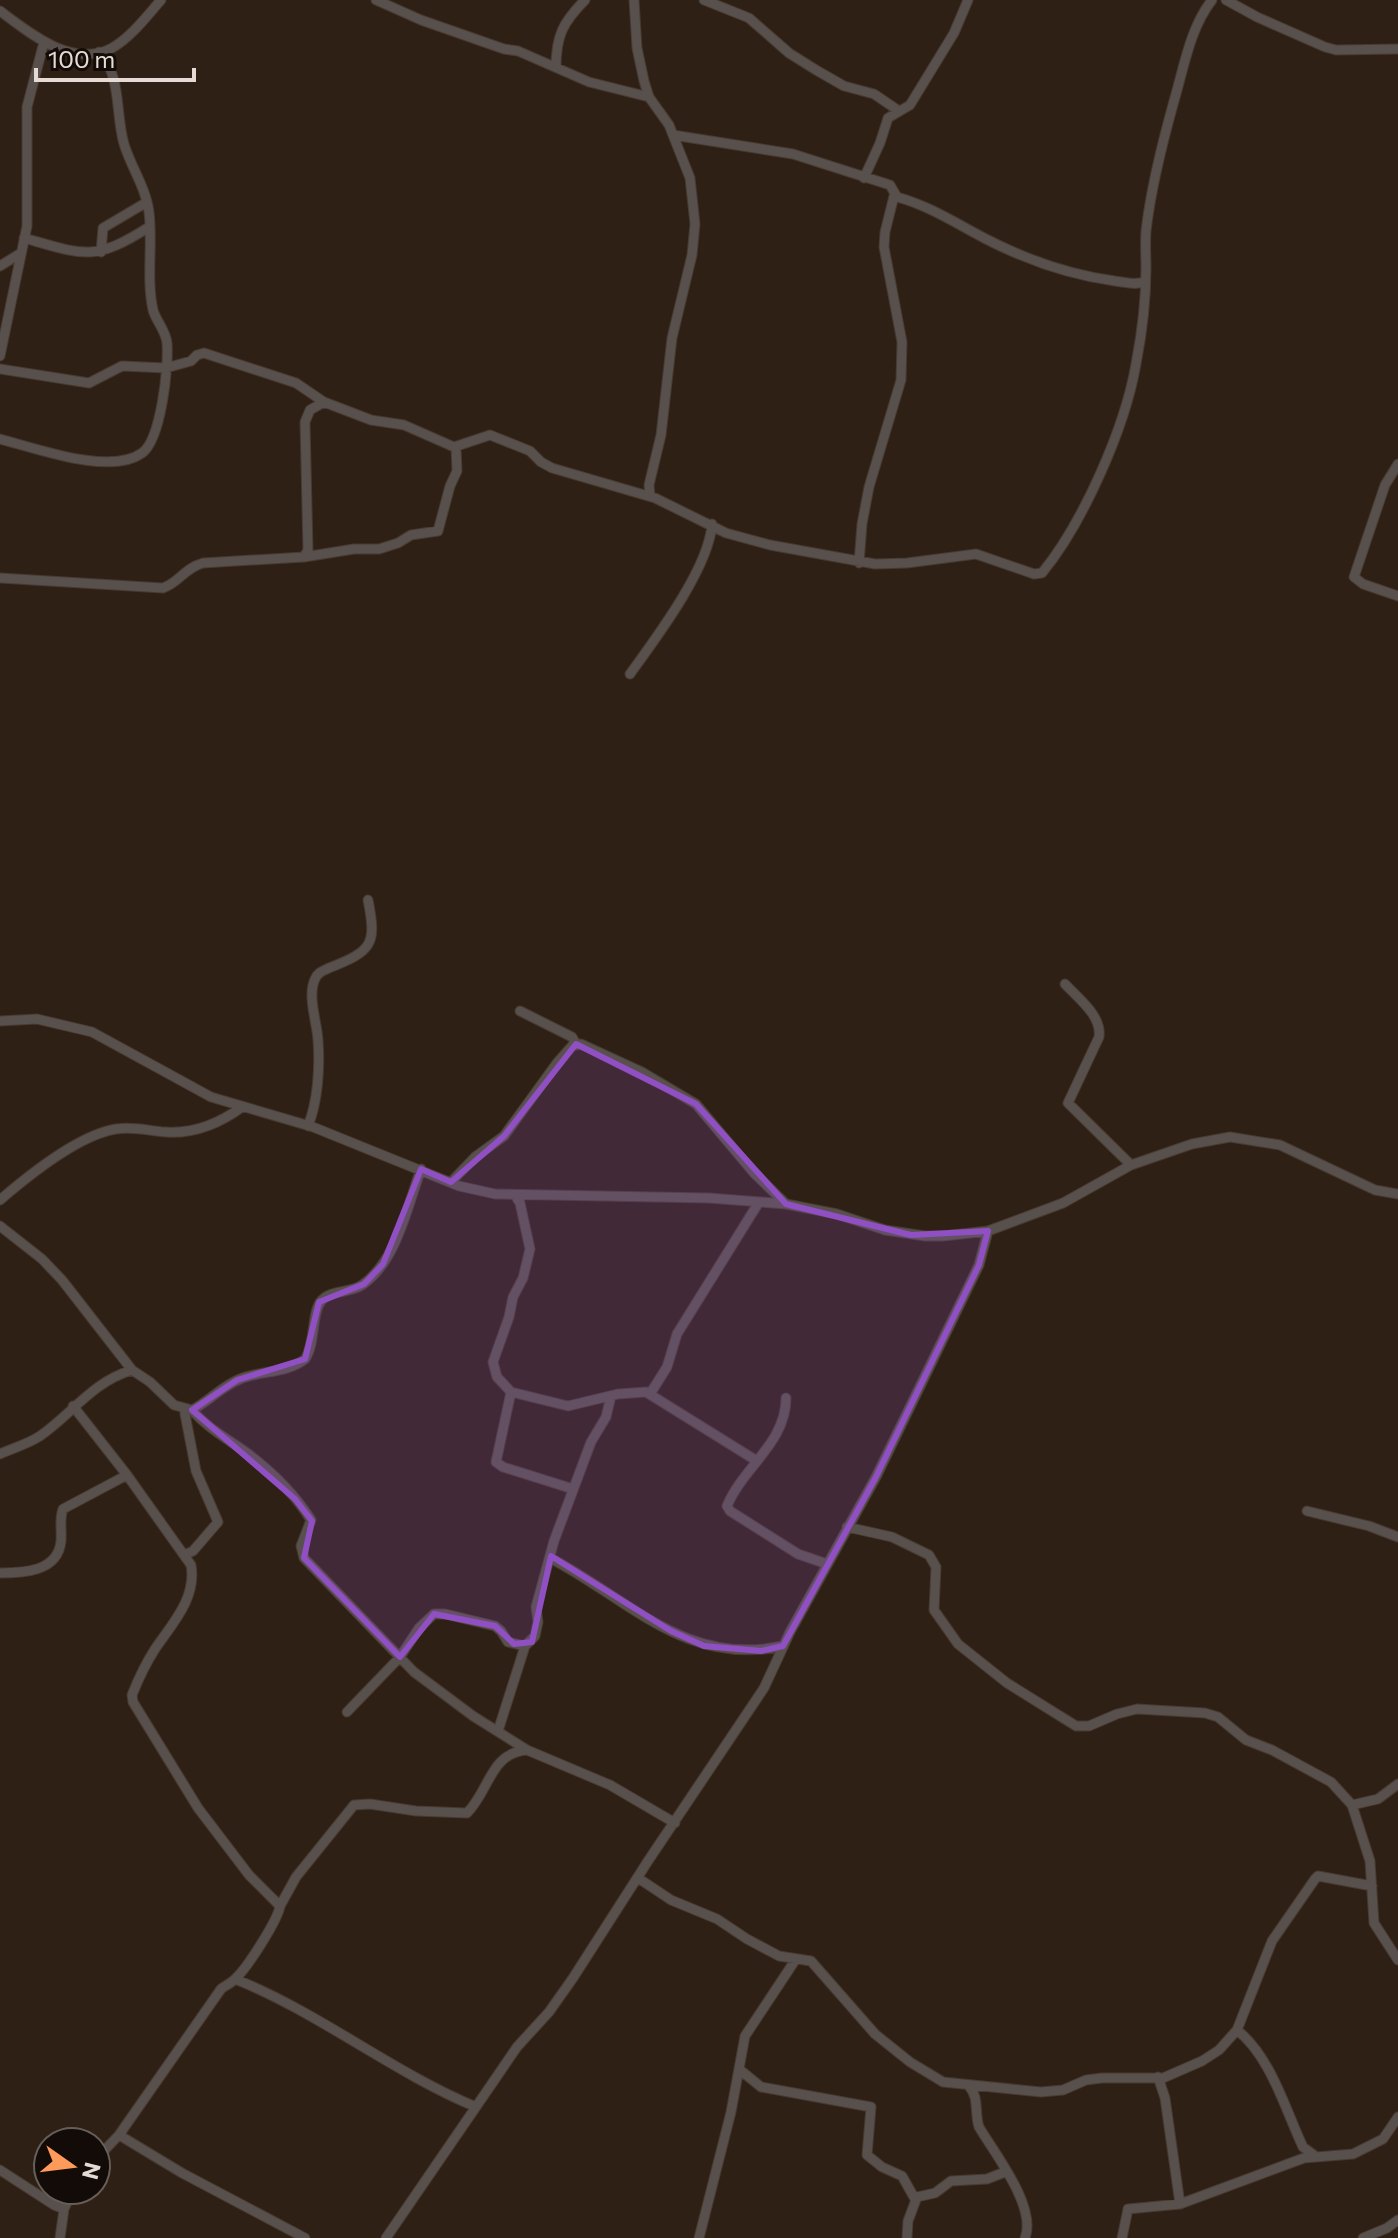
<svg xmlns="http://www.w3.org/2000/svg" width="1398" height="2238" font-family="Commissioner,sans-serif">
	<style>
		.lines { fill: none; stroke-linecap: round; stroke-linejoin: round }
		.minor-casing { stroke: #483a30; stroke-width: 11 }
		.minor { stroke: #58504c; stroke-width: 9 }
		.marked { fill: #904fc3; fill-opacity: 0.2; stroke: #904fc3; stroke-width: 6; stroke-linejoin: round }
	</style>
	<rect width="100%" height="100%" fill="#2e2015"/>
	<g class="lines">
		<g class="minor-casing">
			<path id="minor" d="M376 0 421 20 504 49 518 51 589 82 649 97
				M634 0 637 48 644 81 649 97 669 125 690 178 695 224 692 255 672 338 661 435 649 485 650 496
				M704 0 749 18 789 53 816 70 844 86 874 94 899 111
				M1226 0 1257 17 1325 47 1336 50 1398 49
				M0 11C30 33 72 69 112 48 131 37 147 16 161 0
				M556 67C556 36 563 22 585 0
				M673 135 793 154 890 185 897 197C930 206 957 224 986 239 1027 260 1069 275 1115 281 1125 282 1136 286 1145 281
				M864 178 880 143 888 118 910 105 954 33 968 0
				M24 238C84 255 94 262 149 227
				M101 252 103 228 147 202
				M0 266 21 253
				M0 356 27 226V107L44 42
				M0 369 89 383 122 366 166 368 191 361 197 355 204 353 296 383 324 402
				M0 439C36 448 110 476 142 453 161 440 169 366 167 343 166 331 156 321 153 310 146 278 153 244 149 212 146 188 131 167 124 144 115 113 122 75 99 52
				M1398 464 1385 485 1354 577 1363 584 1398 596
				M304 557 354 549H379L398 543 411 535 438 531 450 486 457 471 456 447
				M859 563 862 524 869 487 901 380 902 342 884 247 885 232 894 196
				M0 578 163 588C180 582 183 569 203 563L304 557 308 550 305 422 310 410 324 402 371 420 404 425 454 447 490 435 530 451 541 462 552 468 655 498 726 533 770 545 875 564 907 563 976 554 1034 574 1042 573C1083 523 1125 428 1136 364 1142 333 1146 300 1146 268 1146 256 1145 244 1146 231 1151 187 1162 144 1174 101 1184 67 1190 28 1212 0
				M630 674C656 638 709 568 712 524
				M1065 984C1079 999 1102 1016 1099 1037L1068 1103 1131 1165
				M520 1011 572 1037 576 1044
				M0 1021 37 1019 92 1032 211 1097 313 1127 459 1186 495 1194 709 1198 786 1204 837 1214 885 1230 925 1236H943L988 1231 1063 1203 1131 1165 1192 1144 1230 1137 1280 1145 1375 1190 1398 1194
				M308 1126C318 1101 320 1067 318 1040 317 1022 307 996 315 979 318 972 323 971 329 968 372 951 377 945 368 900
				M451 1182 475 1157 504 1136 557 1063 572 1046 581 1044 642 1072 696 1104 754 1173 786 1204
				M515 1195 520 1203 530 1249 523 1278 513 1297 509 1317 493 1362 497 1377 511 1392 496 1462 503 1467 573 1489
				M0 1200C29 1175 78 1135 116 1129 134 1126 149 1131 166 1132 194 1134 220 1123 242 1107
				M0 1226 42 1259 62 1280 132 1370 150 1382 174 1405 192 1410C209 1401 222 1386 240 1379 261 1370 286 1374 305 1359 316 1343 311 1311 322 1300 331 1290 350 1293 362 1285 397 1261 407 1207 421 1169
				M511 1392 568 1406 618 1394 646 1392 757 1461
				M650 1394 667 1367 677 1334 759 1202
				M786 1398C786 1443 743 1467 727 1506L730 1511 798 1554 827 1564
				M73 1406 127 1475 191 1565C197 1598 172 1624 155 1649 146 1663 138 1680 132 1695L133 1702 198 1808 249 1875 280 1906C278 1920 247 1968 236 1978 232 1983 226 1985 221 1989L119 2135 96 2159
				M184 1409 196 1471 218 1522 193 1551 184 1555
				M192 1410C209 1430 230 1440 251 1456 273 1473 296 1496 311 1520L301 1546 304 1558 414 1672 473 1716 527 1750 610 1785 675 1823
				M0 1454C13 1448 28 1444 40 1436 72 1414 92 1382 132 1370
				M1307 1511 1369 1526 1398 1537
				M847 1527 892 1537 929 1555 936 1567 934 1610 958 1644 1007 1683 1076 1726H1089L1117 1714 1137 1709 1205 1713 1218 1717 1246 1740 1272 1750 1331 1782 1352 1805 1370 1861 1374 1923 1398 1960
				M550 1558C629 1599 685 1667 783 1646
				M0 1573C23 1573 58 1572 61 1541 62 1529 59 1520 63 1509L127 1475
				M347 1712 400 1657 419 1628 434 1614H445L495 1626 501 1631 508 1642 525 1646
				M498 1731 525 1646 535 1636 538 1622 536 1607 554 1541 591 1442 606 1417 611 1396
				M1352 1805 1378 1799 1398 1784
				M638 1878 671 1900 717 1919 747 1939 779 1956 811 1961 875 2034 910 2062 943 2082 1041 2092 1063 2090 1086 2080 1102 2078H1163L1202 2061 1219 2050 1237 2030 1272 1941 1315 1879 1318 1876 1372 1886
				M280 1906 296 1877 354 1805 370 1804 416 1811 467 1813C490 1790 490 1753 527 1750
				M235 1979C320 2013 392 2072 476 2107
				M1237 2030C1271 2057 1285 2109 1303 2147L1315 2156
				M739 2069 761 2087 871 2107 867 2155 882 2167 902 2176 915 2199
				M1158 2077 1165 2098 1180 2204
				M968 2085C980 2097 974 2112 979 2127 995 2154 1037 2207 1025 2238
				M119 2135 182 2173 305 2238
				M0 2170 54 2205 64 2209
				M60 2238 64 2209 73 2190
				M386 2238 517 2047 549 2012 573 1978 648 1861 764 1688 790 1632 876 1477 979 1265 988 1231
				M699 2238 731 2112 745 2036 796 1959
				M907 2238 908 2221 917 2197 935 2193 951 2181 987 2179 1005 2172
				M1122 2238 1128 2209 1180 2204 1304 2158 1353 2154 1383 2139 1398 2117
				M1363 2238 1387 2228 1398 2220"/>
		</g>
		<use href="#minor" class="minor"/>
	</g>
	<path class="marked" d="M576 1044 696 1104 786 1204 911 1235 988 1231 979 1265 876 1477 783 1646 761 1651 704 1646 671 1631 551 1556 532 1642 514 1644 495 1626 434 1614 400 1657 304 1558 312 1521 295 1499 192 1410 237 1380 305 1359 319 1302 364 1284 383 1264 421 1169 451 1182 504 1136Z"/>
	<g transform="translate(72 2166) rotate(104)"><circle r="38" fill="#120b07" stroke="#665e59" stroke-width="2"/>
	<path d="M0-6L14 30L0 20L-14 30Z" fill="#ff9b5a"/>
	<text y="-12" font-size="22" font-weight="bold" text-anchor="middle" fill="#e5dbd4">N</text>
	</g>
	<path d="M36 68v12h158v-12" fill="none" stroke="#e5dbd4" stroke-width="4"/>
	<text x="48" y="68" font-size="24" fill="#e5dbd4" stroke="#120b07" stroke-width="6" paint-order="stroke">100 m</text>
</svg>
